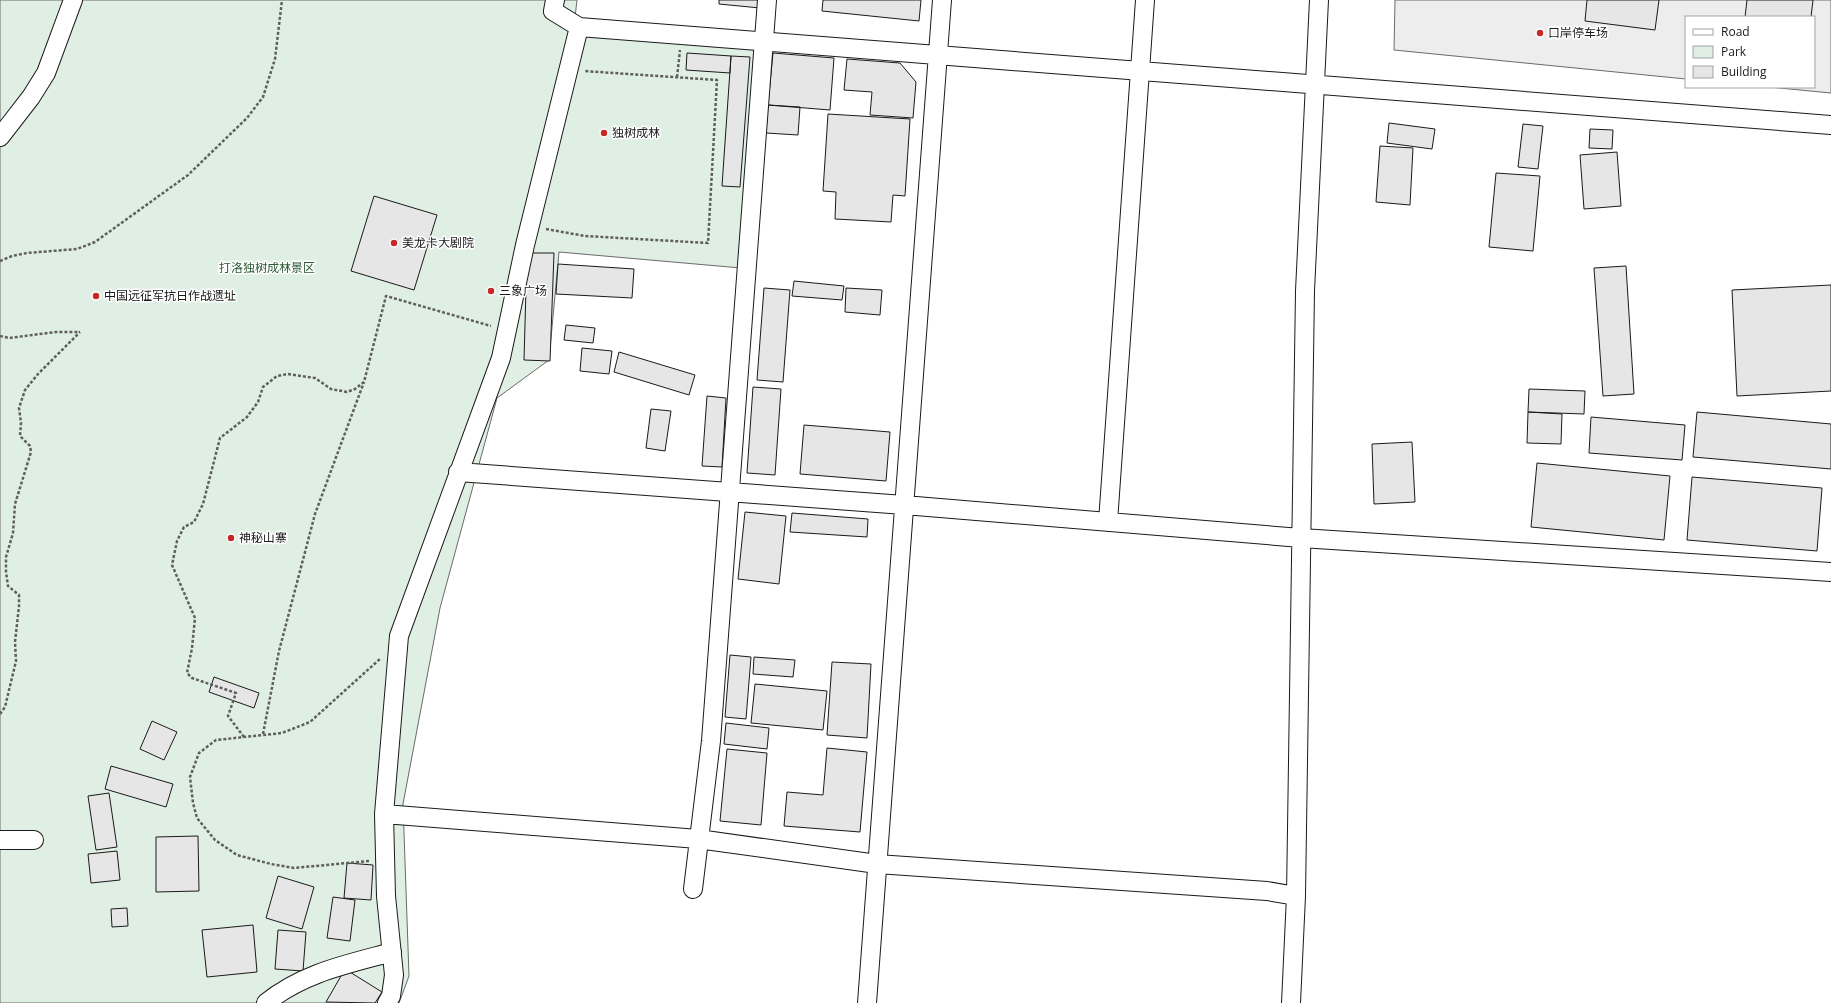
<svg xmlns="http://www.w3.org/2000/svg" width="1831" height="1003" font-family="'Open Sans','Noto Sans SC',sans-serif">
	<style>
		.green { fill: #e0efe3; stroke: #6a6a6a }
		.parking { fill: #ededed; stroke: #6a6a6a }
		.building { fill: #e6e6e6; stroke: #1a1a1a }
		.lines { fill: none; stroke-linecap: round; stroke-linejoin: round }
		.minor-casing { stroke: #1a1a1a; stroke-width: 20 }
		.path { stroke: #5f5f5f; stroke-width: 2.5; stroke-dasharray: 3 2; stroke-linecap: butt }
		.minor { stroke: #fff; stroke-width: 18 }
		.poi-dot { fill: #c62828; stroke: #fff; stroke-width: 1.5 }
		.labels { text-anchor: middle; stroke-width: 3; stroke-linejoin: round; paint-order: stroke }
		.poi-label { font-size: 12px; fill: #1a1a1a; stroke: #fff; text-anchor: start }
		.park-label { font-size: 12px; fill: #2b5a34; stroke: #fff }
	</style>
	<rect width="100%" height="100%" fill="#fff"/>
	<path class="green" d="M0 0H577L573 35 756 47 741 268 559 252 549 360 497 398 440 608 403 804 409 976 399 1003H0Z"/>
	<path class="parking" d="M1395 0H1831V93L1769 87H1814V17H1686V79L1394 50Z"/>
	<path class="building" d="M719 0H761L760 8 719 4Z
		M823 0H921L919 21 822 11Z
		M1587 0H1659L1655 30 1585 21Z
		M1747 0H1813L1811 17H1745Z
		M687 53 731 56 730 73 686 70Z
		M773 53 834 58 830 110 768 105Z
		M731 56 750 57 740 187 722 186Z
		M847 59 900 63 916 82 913 118 870 115 872 92 844 90Z
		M768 105 800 107 798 135 766 133Z
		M828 114 910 119 905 196 893 195 891 222 835 219 836 192 823 191Z
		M1389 123 1435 129 1432 149 1387 143Z
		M1523 124 1543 126 1538 169 1518 167Z
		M1590 129 1613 130 1612 149 1589 148Z
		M1380 146 1413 148 1410 205 1376 202Z
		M1617 152 1621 206 1584 209 1580 155Z
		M1496 173 1540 176 1533 251 1489 247Z
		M374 196 437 215 414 290 351 271Z
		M527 253H554L550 361 524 360Z
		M558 264 634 269 632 298 556 294Z
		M1626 266 1634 394 1603 396 1594 268Z
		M794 281 844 286 842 300 792 296Z
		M1831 285V391L1737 396 1732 290Z
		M764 288 790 290 783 382 757 380Z
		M846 288 882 290 880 315 845 312Z
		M566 325 595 328 593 343 564 340Z
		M582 348 612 351 609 374 580 371Z
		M619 352 695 375 689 395 614 372Z
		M753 387 781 389 775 475 747 473Z
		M1529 389 1585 391 1584 414 1528 412Z
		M707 396 726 398 722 467 702 466Z
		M651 409 671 411 665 451 646 448Z
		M1528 412 1562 414 1561 444 1527 443Z
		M1697 412 1831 424V469L1693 457Z
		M1591 417 1685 425 1682 460 1589 453Z
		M804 425 890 432 886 481 800 474Z
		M1412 442 1415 502 1374 504 1372 444Z
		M1537 463 1670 476 1664 540 1531 527Z
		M1692 477 1822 488 1817 551 1687 540Z
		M745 512 786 516 779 584 738 579Z
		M792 513 868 519 867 537 790 532Z
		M730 655 751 657 746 719 725 717Z
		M754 657 795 660 793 677 753 674Z
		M832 662 871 664 867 738 827 735Z
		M214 677 259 693 254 708 209 692Z
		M755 684 827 691 823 730 751 723Z
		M152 721 177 732 164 760 140 749Z
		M726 723 769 728 767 749 724 744Z
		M827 748 867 752 860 832 784 826 787 792 823 795Z
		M727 749 767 753 761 825 720 821Z
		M111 766 173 784 166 807 105 789Z
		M109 793 117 847 96 850 88 796Z
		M198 836 199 891 156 892V837Z
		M117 851 120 880 91 883 88 854Z
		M347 863 373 865 371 900 344 898Z
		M278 876 314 887 302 929 266 918Z
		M333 897 355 900 350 941 327 938Z
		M127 908 128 926 112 927 111 909Z
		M253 925 257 972 207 977 202 930Z
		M278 930 306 932 303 971 275 969Z
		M345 969 382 992 375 1003 326 1002Z"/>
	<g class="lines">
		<g class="minor-casing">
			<path id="minor" d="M555 0 553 11 579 27 1831 125
				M0 137 31 97 46 73 73 0
				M458 472 904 505 1301 538 1831 572
				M1108 522 1145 0
				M384 814 698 839 877 864 1267 891 1296 896
				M0 840H34
				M693 889 711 741 767 0
				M266 1003C302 973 348 964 392 952
				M387 1003 391 996 394 975 386 896 384 814 399 636 501 358 525 245 579 27
				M867 1003 942 0
				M1291 1003 1296 896 1305 291 1319 0"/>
		</g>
		<path class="path" d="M677 77 680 50
			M546 229 585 236 708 243 717 80 584 71
			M0 261 12 256 27 253 77 249 95 242 188 175 247 118 263 97 275 59 282 0
			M0 336 9 338 56 332H80
			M0 714 5 707 16 661 15 642 19 606V595L8 586 6 572V557L13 533 15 504 31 452 30 446 20 436 21 423 19 408 25 390 38 374 80 332
			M263 734 279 651 315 514 364 382
			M244 737 228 716 236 693 192 678 187 673 192 648 195 618 172 565 177 541 184 527 194 522 203 504 220 438 247 417 258 402 263 387 277 376 288 374 315 378 331 389 347 392 355 389 364 382 386 296 491 326
			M369 861 294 868 271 864 237 855 215 840 197 818 193 803 190 777 199 753 216 740 282 733 310 722 381 658"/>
		<use href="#minor" class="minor"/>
	</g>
	<g class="poi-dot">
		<circle cx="1540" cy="33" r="4"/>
		<circle cx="604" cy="133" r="4"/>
		<circle cx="394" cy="243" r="4"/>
		<circle cx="491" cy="291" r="4"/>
		<circle cx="96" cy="296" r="4"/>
		<circle cx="231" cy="538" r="4"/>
	</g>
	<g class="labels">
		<g class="poi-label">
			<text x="1548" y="37">口岸停车场</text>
			<text x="612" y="137">独树成林</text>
			<text x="402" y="247">美龙卡大剧院</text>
			<text x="499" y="295">三象广场</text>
			<text x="104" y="300">中国远征军抗日作战遗址</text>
			<text x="239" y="542">神秘山寨</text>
		</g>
		<g class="park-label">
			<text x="267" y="272">打洛独树成林景区</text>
		</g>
	</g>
	<rect x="1685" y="16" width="130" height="72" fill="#ffffff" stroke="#a3a3a3"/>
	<rect x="1693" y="29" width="20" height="6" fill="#ffffff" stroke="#a3a3a3"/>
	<text x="1721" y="36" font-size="12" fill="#1a1a1a">Road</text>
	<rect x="1693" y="46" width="20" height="12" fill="#e0efe3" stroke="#a3a3a3"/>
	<text x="1721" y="56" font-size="12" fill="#1a1a1a">Park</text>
	<rect x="1693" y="66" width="20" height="12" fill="#e6e6e6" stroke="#a3a3a3"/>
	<text x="1721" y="76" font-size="12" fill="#1a1a1a">Building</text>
</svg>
